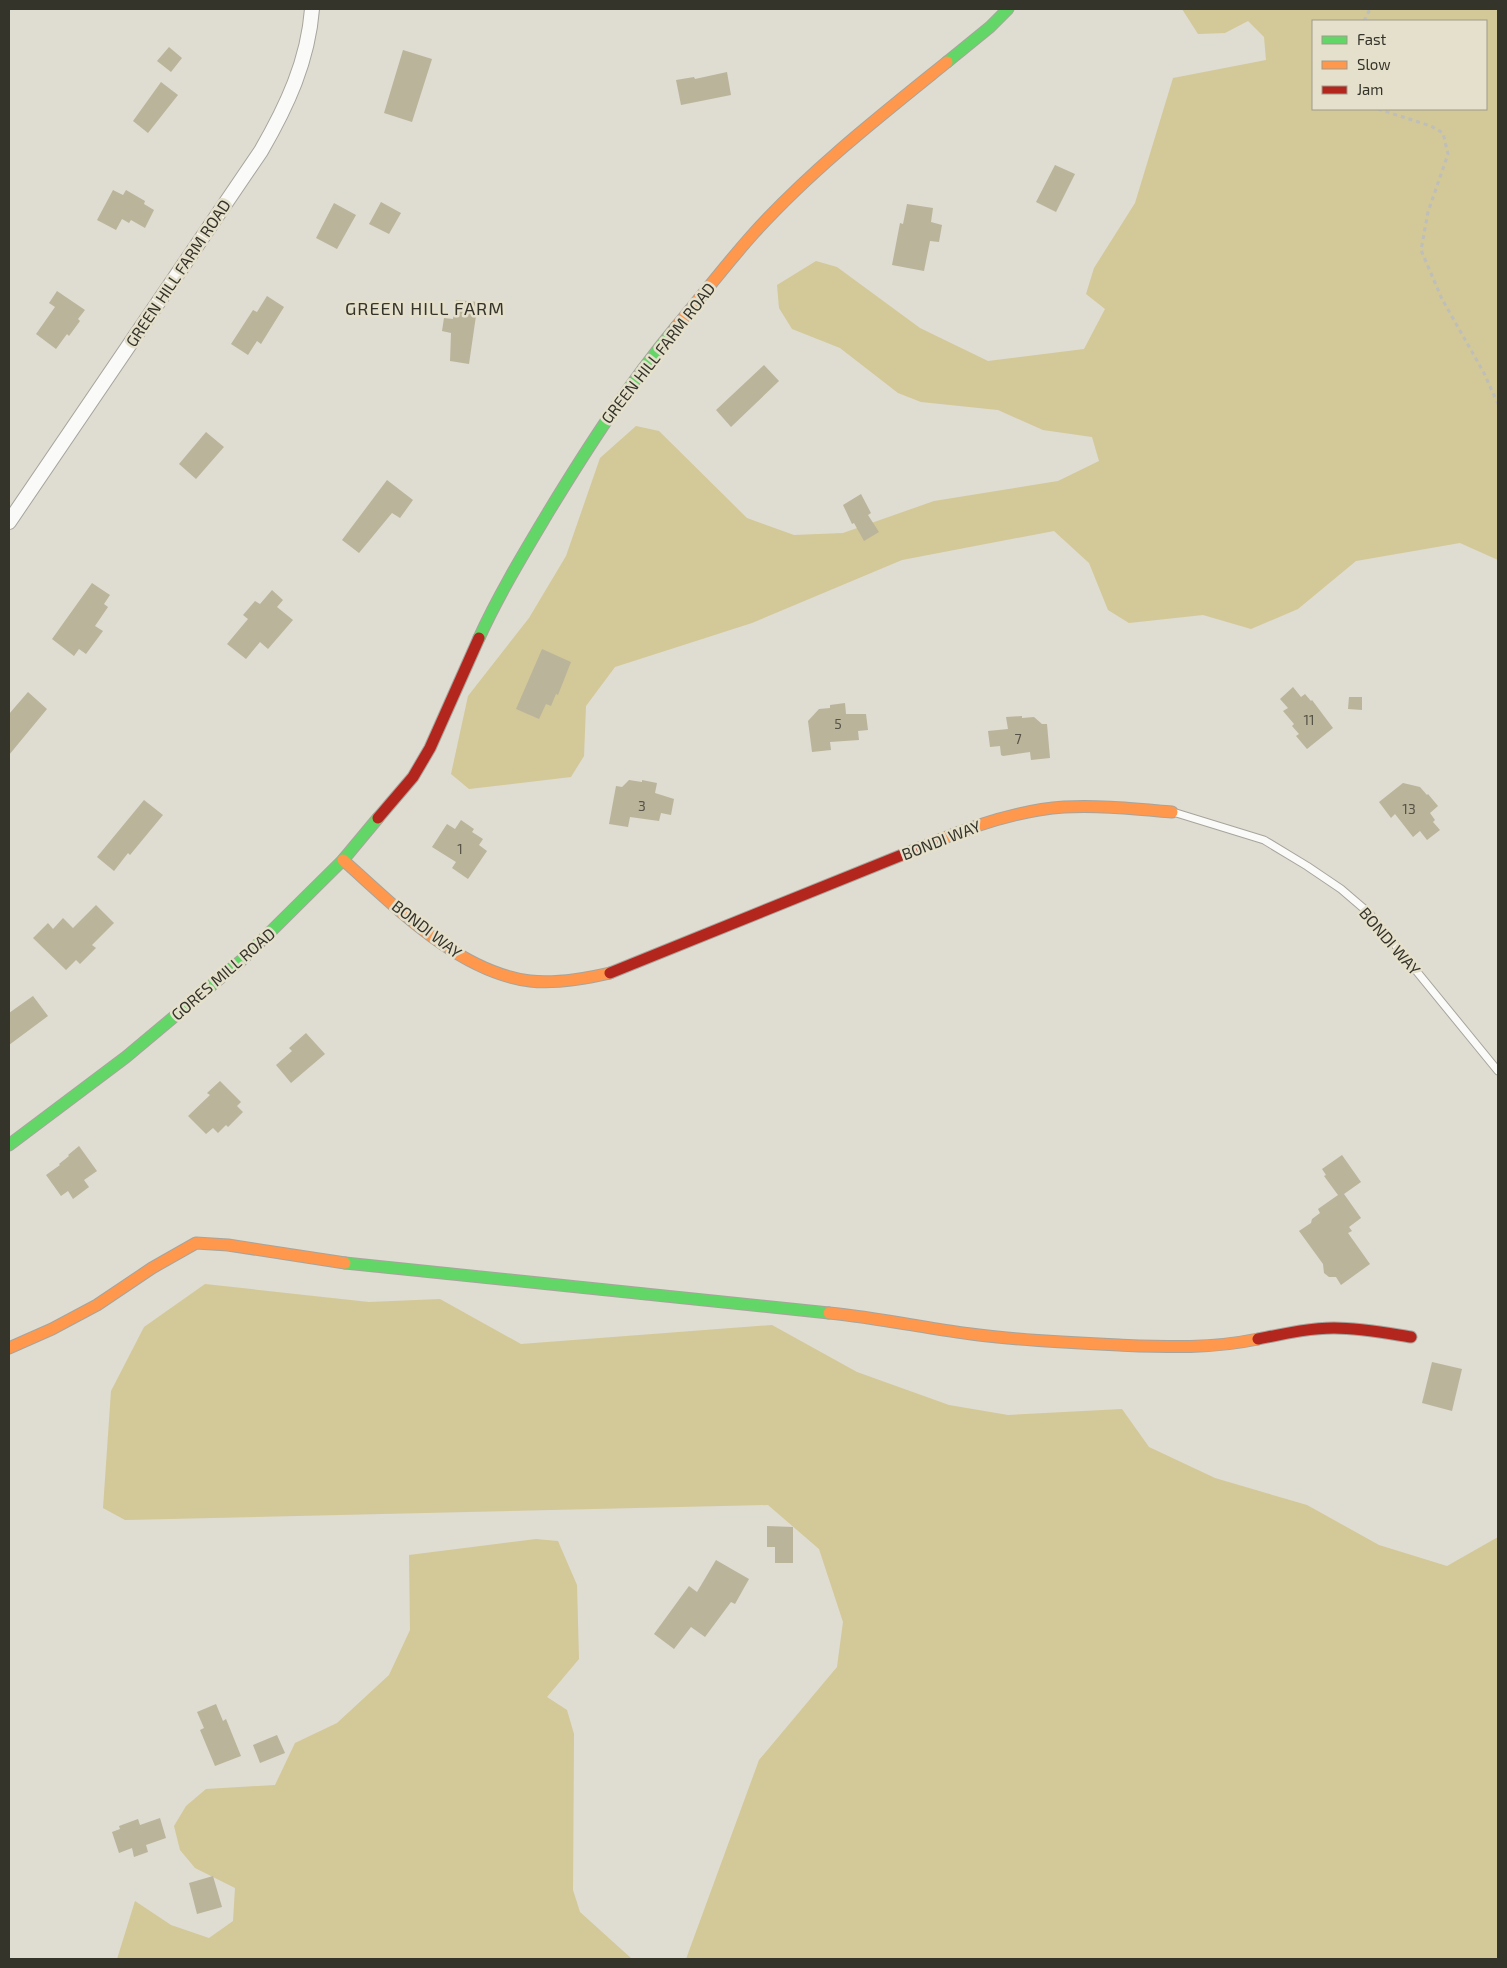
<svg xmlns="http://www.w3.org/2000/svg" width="1507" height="1968" font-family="'Exo 2',sans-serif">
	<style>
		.green { fill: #d3c898; fill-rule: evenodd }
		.building { fill: #bab49b }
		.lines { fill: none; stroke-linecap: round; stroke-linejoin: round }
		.lane-casing { stroke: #a7a49c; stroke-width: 9 }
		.street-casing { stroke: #a7a49c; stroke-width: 16 }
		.fast-casing { stroke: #a7a49c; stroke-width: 13 }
		.slow-casing { stroke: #a7a49c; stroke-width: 13 }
		.jam-casing { stroke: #a7a49c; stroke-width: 13 }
		.path { stroke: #bebeba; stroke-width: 3; stroke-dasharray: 4 4; stroke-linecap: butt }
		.lane { stroke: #fafaf8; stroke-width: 7 }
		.street { stroke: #fafaf8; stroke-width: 14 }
		.fast { stroke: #63d668; stroke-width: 11 }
		.slow { stroke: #ff974d; stroke-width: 11 }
		.jam { stroke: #b3261e; stroke-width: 11 }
		.labels { text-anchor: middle; stroke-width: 5; stroke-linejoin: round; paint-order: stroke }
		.number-label { font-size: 14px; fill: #565447 }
		.street-label { font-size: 16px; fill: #35342b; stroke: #e5e0cb }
		.neighbourhood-label { font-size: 18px; letter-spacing: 1px; fill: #35342b; stroke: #e5e0cb }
	</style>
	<rect width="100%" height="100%" fill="#dfdcd1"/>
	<path class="green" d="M1182 9H1498V560L1460 543 1356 561 1298 609 1251 629 1203 615 1129 623 1108 610 1089 563 1054 531 902 560 752 623 615 667 586 706 584 756 571 777 469 789 451 774 468 696 529 618 566 556 600 458 636 426 659 431 747 518 794 535 843 533 934 501 1058 481 1099 461 1092 437 1043 430 998 410 921 402 898 393 840 348 792 329 779 308 777 285 816 261 837 267 920 328 988 361 1084 349 1105 309 1086 294 1094 268 1135 203 1173 78 1266 60 1264 37 1248 21 1225 33 1198 34ZM1313 21H1486V109H1313Z
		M205 1284 369 1302 440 1299 521 1344 772 1325 857 1372 949 1405 1008 1415 1122 1409 1149 1447 1215 1478 1307 1505 1379 1545 1447 1566 1498 1537V1959H686L759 1760 837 1667 843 1622 819 1549 768 1505 125 1520 103 1508 111 1391 144 1327Z
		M536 1539 558 1541 577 1585 579 1659 547 1697 567 1710 574 1734 573 1890 580 1912 632 1959H117L135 1901 171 1925 209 1938 233 1921 235 1888 195 1868 180 1850 174 1826 186 1806 206 1789 275 1785 295 1743 337 1723 389 1675 410 1630 409 1555Z"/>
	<path class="building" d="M169 47 182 58 171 72 157 61Z
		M403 50 432 59 412 122 384 113Z
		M727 72 731 95 681 105 676 80 694 77 695 79Z
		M161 82 178 95 148 133 133 121Z
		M1055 165 1075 174 1056 212 1036 202Z
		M113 190 123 195 126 190 145 201 144 204 154 210 145 228 131 220 129 223 122 219 116 230 97 220Z
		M381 202 401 213 389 234 369 224Z
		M334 203 356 215 337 249 316 238Z
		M907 204 933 208 931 222 942 225 939 242 930 241 924 271 892 265 900 223 903 224Z
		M57 291 85 310 78 319 80 321 69 336 67 334 56 349 36 334 55 307 49 303Z
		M267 296 284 307 261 344 257 341 248 355 231 344 253 310 257 312Z
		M456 300 478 302 469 364 450 361 451 333 442 331 444 318 453 319Z
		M764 365 779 381 731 427 716 410Z
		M206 432 224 447 196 479 179 464Z
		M387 480 413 500 400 518 392 513 359 553 342 540Z
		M861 494 871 513 868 515 879 532 864 541 854 523 852 524 843 505Z
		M92 583 110 595 104 604 108 607 95 626 103 631 86 654 79 649 74 656 52 639Z
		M272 590 283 600 277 607 293 620 268 649 260 642 246 659 227 644 248 619 243 615 255 601 260 604Z
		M542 649 571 662 558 695 556 694 551 706 546 704 539 719 516 709Z
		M1293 687 1301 697 1305 694 1311 701 1312 700 1333 728 1307 749 1296 736 1299 734 1292 726 1294 724 1283 711 1288 708 1280 699Z
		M28 692 47 709 9 755V714Z
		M1349 697H1362V710L1348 709Z
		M845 703 846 714H866L868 730 858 731 859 740 830 742 831 750 812 752 808 721 819 709 830 708V705Z
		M1022 716V718L1034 717 1042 724H1047L1050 758 1031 760 1030 752 1003 756 1001 755 1000 746 990 747 988 731 1008 729 1006 717Z
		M629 780 642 782V780L657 783 655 793 674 799 671 815 661 813 659 821 630 817 628 827 609 824 616 786 622 787Z
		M1403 783 1420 787 1427 795 1428 794 1438 806 1430 813 1435 820 1433 822 1440 830 1427 840 1420 831 1413 837 1395 814 1391 818 1379 802Z
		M144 800 163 815 130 855 128 853 114 871 97 857Z
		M461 820 474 829 472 832 483 839 479 845 487 851 468 879 452 868 456 862 432 847 447 824 455 829Z
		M96 905 114 923 92 945 96 948 80 964 76 960 66 970 33 938 48 923 53 929 63 918 73 928Z
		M33 996 48 1016 9 1045V1013Z
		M306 1033 325 1054 291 1083 276 1065 292 1051 289 1048Z
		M220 1081 241 1102 237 1106 243 1112 228 1127 226 1125 218 1133 213 1128 206 1134 188 1116 210 1095 207 1093Z
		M79 1146 97 1171 84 1180 89 1187 73 1199 68 1191 61 1196 46 1175 60 1165 59 1164 69 1156 68 1155Z
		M1342 1155 1361 1182 1344 1194 1361 1218 1349 1227 1352 1231 1348 1233 1370 1264 1341 1285 1336 1277H1329L1324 1273 1323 1264 1299 1231 1311 1223 1312 1219 1320 1213 1318 1209 1338 1195 1324 1176 1326 1175 1322 1169Z
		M1432 1362 1462 1369 1452 1411 1422 1403Z
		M767 1526 793 1527V1563H775V1547H767Z
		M716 1560 749 1579 735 1604 731 1602 705 1637 691 1627 674 1649 654 1634 689 1586 697 1592Z
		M216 1704 223 1721 226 1719 241 1756 215 1766 200 1730 204 1728 197 1712Z
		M277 1735 285 1753 260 1763 253 1745Z
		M160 1818 166 1838 146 1845 148 1852 134 1857 132 1848 119 1853 112 1832 120 1829 119 1826 138 1819 140 1825Z
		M213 1876 222 1907 197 1914 189 1883Z"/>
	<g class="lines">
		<g class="lane-casing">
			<path id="lane" d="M1173 812 1264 840 1307 866 1341 889 1369 913 1498 1071"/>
		</g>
		<g class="street-casing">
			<path id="street" d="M9 522 261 151C287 106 308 61 312 9"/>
		</g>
		<g class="fast-casing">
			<path id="fast" d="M947 62 990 27 1008 9
				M479 638C499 594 524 553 549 511 588 447 628 385 676 327
				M9 1145 126 1057 243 959 343 860 378 818
				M345 1263 829 1313"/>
		</g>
		<g class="slow-casing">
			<path id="slow" d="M676 327C702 296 727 263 754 233 811 170 880 116 947 62
				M934 842C975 825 1019 810 1064 807 1100 805 1136 809 1172 812
				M343 860C395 906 458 972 530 981 556 984 584 979 610 973
				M829 1313C880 1318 929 1329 979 1335 1026 1341 1072 1343 1119 1345 1168 1347 1210 1349 1258 1339
				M9 1348 52 1329 97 1305 152 1268 196 1243 228 1245 345 1263"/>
		</g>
		<g class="jam-casing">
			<path id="jam" d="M378 818 413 777 430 748 479 638
				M610 973 934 842
				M1258 1339C1283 1334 1309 1328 1334 1328 1360 1328 1386 1333 1411 1337"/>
		</g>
		<path class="path" d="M1364 21 1370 9
			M1378 109 1431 126 1443 133 1448 154 1428 212 1421 250 1442 299 1484 373 1498 404"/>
		<use href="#lane" class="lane"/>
		<use href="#street" class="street"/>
		<use href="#fast" class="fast"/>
		<use href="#slow" class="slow"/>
		<use href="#jam" class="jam"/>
	</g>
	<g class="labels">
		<g class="number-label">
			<text x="1309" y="725">11</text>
			<text x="838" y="729">5</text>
			<text x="1018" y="744">7</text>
			<text x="642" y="811">3</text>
			<text x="1409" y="814">13</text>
			<text x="460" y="854">1</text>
		</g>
		<g class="street-label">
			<text transform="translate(178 273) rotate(-56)" y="6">GREEN HILL FARM ROAD</text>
			<text transform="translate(658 353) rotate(-52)" y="6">GREEN HILL FARM ROAD</text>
			<text transform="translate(941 840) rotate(-21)" y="6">BONDI WAY</text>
			<text transform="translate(427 929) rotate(38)" y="6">BONDI WAY</text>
			<text transform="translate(1390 941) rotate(49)" y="6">BONDI WAY</text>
			<text transform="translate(223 974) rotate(-41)" y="6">GORES MILL ROAD</text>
		</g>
		<g class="neighbourhood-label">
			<text x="425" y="315">GREEN HILL FARM</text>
		</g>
	</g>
	<rect width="1507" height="1968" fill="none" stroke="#35342b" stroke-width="20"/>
	<rect x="1312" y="20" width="175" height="90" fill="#e5e0cb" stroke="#9f9b8b"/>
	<rect x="1322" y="36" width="25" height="8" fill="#63d668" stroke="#9f9b8b"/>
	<text x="1357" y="45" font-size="15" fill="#35342b">Fast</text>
	<rect x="1322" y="61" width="25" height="8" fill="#ff974d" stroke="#9f9b8b"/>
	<text x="1357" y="70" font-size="15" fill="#35342b">Slow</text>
	<rect x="1322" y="86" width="25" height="8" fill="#b3261e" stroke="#9f9b8b"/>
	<text x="1357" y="95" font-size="15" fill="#35342b">Jam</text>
</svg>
